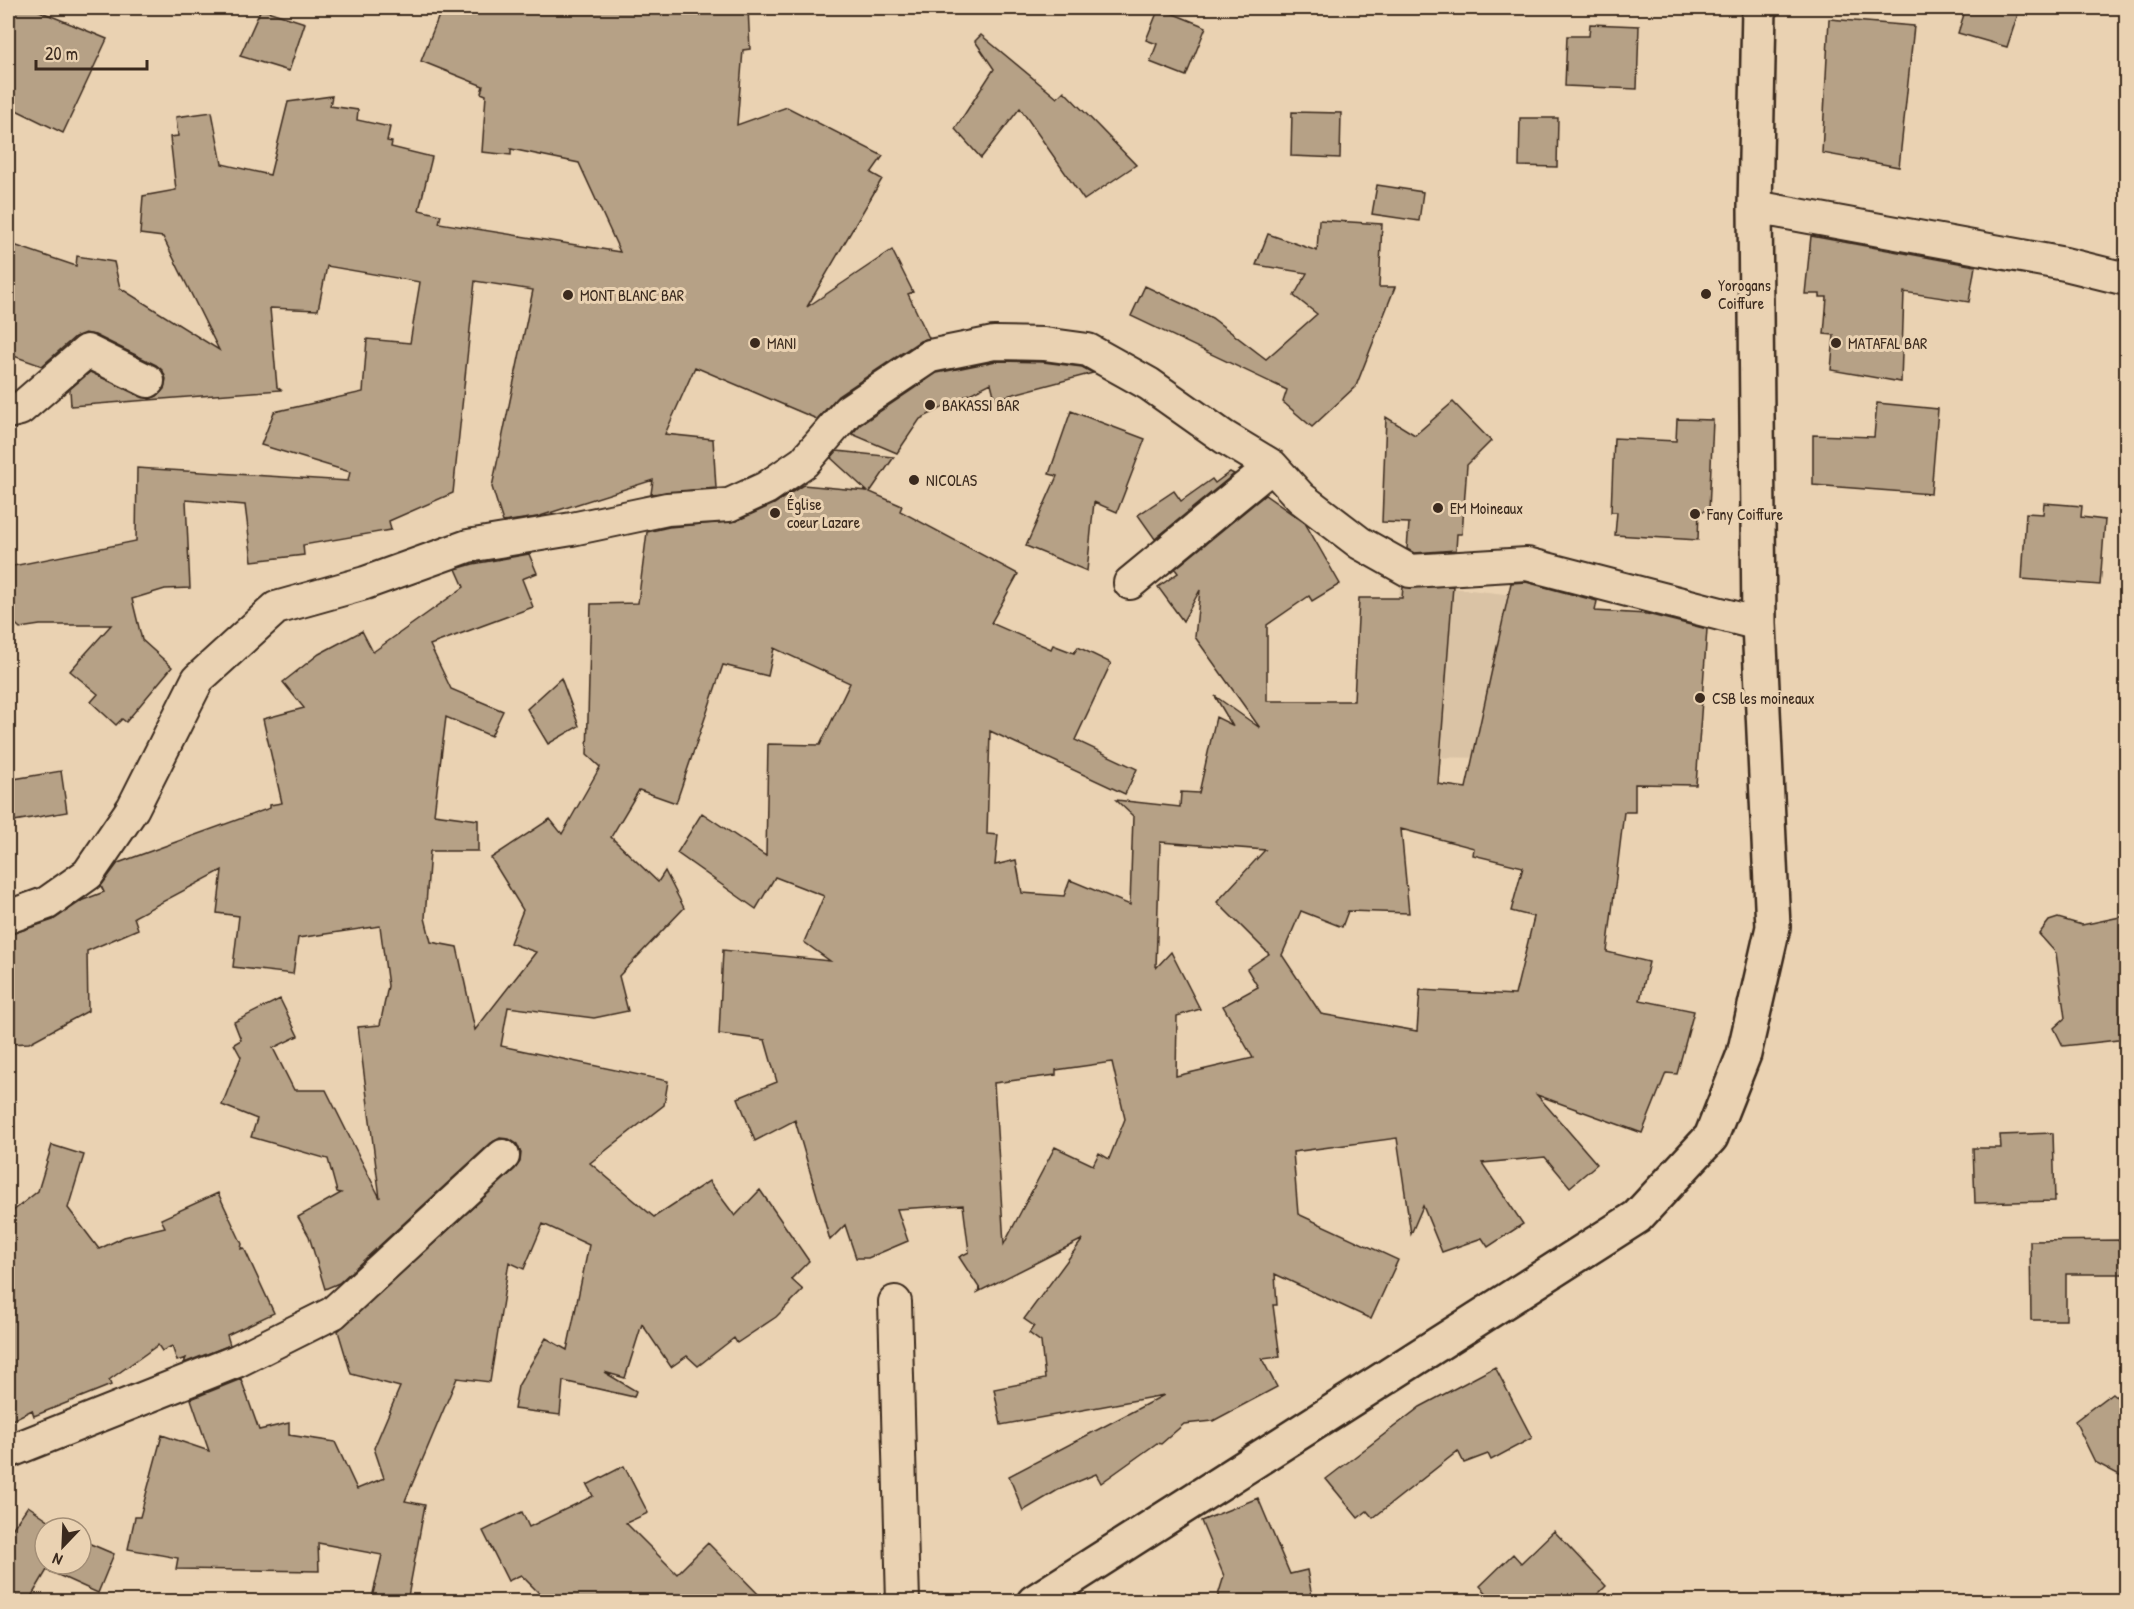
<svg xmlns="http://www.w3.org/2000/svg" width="2134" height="1609" font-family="'Patrick Hand',sans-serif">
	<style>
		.built { fill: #dac3a5 }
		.building { fill: #b6a186; stroke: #3b2a1e; stroke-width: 1.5; fill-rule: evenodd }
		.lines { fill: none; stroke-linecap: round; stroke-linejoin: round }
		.street-casing { stroke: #3b2a1e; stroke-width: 36 }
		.primary-casing { stroke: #3b2a1e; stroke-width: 38 }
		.street { stroke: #ead2b2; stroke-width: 32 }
		.primary { stroke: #ead2b2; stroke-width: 33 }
		.poi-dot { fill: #3b2a1e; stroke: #ead2b2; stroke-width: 2 }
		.labels { text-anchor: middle; stroke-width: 6; stroke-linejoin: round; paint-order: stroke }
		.poi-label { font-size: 16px; fill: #3b2a1e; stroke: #ead2b2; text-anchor: start }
	</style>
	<rect width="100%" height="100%" fill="#ead2b2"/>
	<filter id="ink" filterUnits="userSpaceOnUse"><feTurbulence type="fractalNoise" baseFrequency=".0167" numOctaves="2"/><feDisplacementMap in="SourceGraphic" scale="12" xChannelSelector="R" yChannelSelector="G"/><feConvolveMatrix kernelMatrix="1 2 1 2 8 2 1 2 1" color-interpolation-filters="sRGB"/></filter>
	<g filter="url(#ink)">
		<path class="built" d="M1401 582 1522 596 1706 632 1545 758 1372 757Z"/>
		<path class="building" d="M8 8H32L107 39 63 133 8 106Z
			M442 8H748L750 49 743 50 737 125 787 107 883 156 871 173 882 179 807 307 892 250 913 292 908 294 929 338 920 341 838 396 817 419 695 367 665 434 713 439 716 488 651 494 653 480 537 517 503 522 492 487 533 290 475 281 453 493 389 521 391 530 303 545 304 555 252 561 245 505 186 500 190 588 165 589 132 599 142 640 172 667 126 722 122 719 116 725 91 702 98 694 70 671 111 625H40L20 628 8 617V567L136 541 137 468 348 481 350 472 261 445 274 412 363 392 367 339 410 343 420 282 327 266 318 310 270 308 277 387 281 390 71 406 70 389 90 372 149 399 157 396 164 389 166 379 163 371 156 365 95 335 85 333 75 337 42 366 8 354V243L76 266 77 256 114 262 120 288 219 350 163 237 140 234 143 196 176 190 170 137 178 136 176 117 212 112 222 164 270 175 288 102 332 96 330 106 358 110 357 120 390 127 387 141 392 142 391 147 432 157 419 210 441 215 439 223 620 252 579 163 511 149V155L482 152 486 95 481 93 483 86 421 61Z
			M1159 8 1206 27 1186 76 1150 62 1157 44 1146 40Z
			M1966 8H2020L2007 47 1958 33Z
			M261 9 305 23 289 71 240 56Z
			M1829 19 1914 26 1899 167 1822 153Z
			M1590 24 1639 26 1637 89 1565 86 1567 36H1589Z
			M981 35 1057 98 1064 91 1136 165 1084 200 1020 108 981 158 955 129 994 69 975 41Z
			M1292 112 1341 113 1340 158 1291 156Z
			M1520 118H1558L1557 167 1519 166Z
			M1377 185 1423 192 1419 221 1372 214Z
			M1319 220 1382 224 1379 287H1395L1356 386 1312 427 1283 402 1287 390 1131 316 1145 286 1212 318 1266 359 1317 314 1294 296 1307 273 1256 265 1268 234 1317 251Z
			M1811 236 1975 266 1969 302 1904 292 1901 382 1831 370 1834 335 1824 334 1827 297H1820V294H1805Z
			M996 361 1043 362 1082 367 1093 373 995 399 991 383 920 419 897 453 852 434 860 425 937 373Z
			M1453 402 1491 441 1467 465 1462 534H1457L1456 550 1414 553 1407 549 1409 523 1382 522 1386 417 1415 435Z
			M1877 403 1938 409 1931 494 1813 485V435L1874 437Z
			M1071 411 1145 439 1117 512 1094 502 1087 571 1026 546 1057 476 1049 474Z
			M1677 419 1713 420 1709 511H1699L1698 540 1615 535 1617 512H1611L1614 438 1676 441Z
			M837 451 894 457 870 492 902 506 900 511 1018 574 991 623 1051 649 1053 645 1074 653 1078 647 1111 663 1075 740 1137 769 1125 794 990 731 987 834 998 835 995 865 1016 860 1022 893 1064 896 1070 880 1130 905 1133 816 1116 800 1180 807 1181 792 1199 793 1216 717 1232 725 1215 696 1260 728 1195 637 1200 590 1183 621 1158 587 1178 573 1175 569 1265 495 1305 523 1340 584 1312 601 1309 596 1267 625V701H1354L1359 598H1402L1403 587 1453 586 1438 784 1466 788 1511 583 1526 582 1597 601 1595 611 1647 614 1707 629 1696 785 1635 784V812H1624L1607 952 1649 962 1640 1000 1694 1011 1677 1074 1666 1073 1642 1133 1537 1095 1597 1164 1570 1187 1545 1157 1482 1163 1523 1224 1488 1247 1482 1238 1442 1252 1423 1206 1411 1234 1397 1138 1293 1152 1298 1214 1398 1260 1371 1319 1275 1274 1277 1305H1273L1280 1357 1262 1359 1277 1387 1213 1421 1184 1424 1161 1444 1157 1443 1101 1483 1096 1474 1058 1490 1023 1511 1009 1476 1164 1395 1001 1425 994 1389 1045 1379 1041 1342 1029 1333 1034 1326 1024 1319 1083 1239 978 1292 980 1289 959 1257 969 1252 963 1205 897 1209 908 1241 868 1258H856L845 1225 830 1240 795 1120 755 1141 738 1098 777 1082 765 1040 719 1034 723 950 830 961 804 942 824 896 775 877 756 909 677 853 702 813 766 856 768 744 820 745 850 683 774 648 768 676 723 665 676 803 639 790 611 837 658 882 665 871 684 908 619 976 628 1011 594 1018 508 1007 501 1046 668 1081 664 1105 590 1163 654 1217 709 1181 735 1216 760 1190 809 1261 791 1279 803 1290 776 1317 737 1343 734 1338 698 1366 687 1356 671 1367 642 1324 625 1378 604 1372 636 1391 634 1397 563 1381 560 1415 514 1409 518 1386 546 1338 567 1350 589 1245 543 1224 524 1269 509 1262 490 1382 457 1378 405 1501 425 1505 407 1602H371L382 1555 318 1543 319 1571 176 1569 178 1558 128 1549 135 1517H140L162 1435 209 1451 191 1399 241 1379 259 1430 289 1423V1435L335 1442 357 1489 384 1478 374 1448 400 1387 351 1374 338 1331 515 1169 520 1162 521 1153 517 1144 509 1139 500 1138 491 1143 339 1283 325 1289 309 1236 298 1217 341 1193 337 1192 328 1159 251 1137 257 1119 222 1105 241 1057 234 1044 241 1040 234 1022 280 999 298 1036 273 1048 294 1090H326L380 1198 358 1027 380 1025 388 986 380 926 298 938 293 974 233 967 239 916 217 913 222 870 134 917 138 929 87 951 88 1011 29 1043 8 1044V935L53 920 83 900 104 892 101 886 118 863 270 808V805L282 803 263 719 304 708 283 682 319 654 362 631 373 652 464 587 456 569 473 564 529 554 537 573 522 579 533 607 430 645 451 689 503 711 491 736 446 717 434 814 478 820V851H430L425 918 431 942 457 947 475 1030 536 952 510 943 523 910 491 858 550 819 562 834 600 767 587 755 591 604 638 603 647 532 669 527 736 521 774 504 803 485 867 491 831 458ZM1401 829 1474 848 1473 855 1523 867 1511 911 1534 917 1515 995 1420 990 1417 1031 1321 1014 1282 955 1301 911 1342 927 1348 911 1409 913ZM1160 842 1265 850 1217 902 1269 954 1247 969 1258 987 1223 1006 1253 1058 1176 1076 1177 1016 1200 1009 1171 952 1156 968ZM1112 1062 1125 1119 1109 1159 1099 1153 1093 1165 1055 1147 1004 1244 994 1083 1056 1075V1070Z
			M1230 472 1234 474 1155 539 1138 515 1174 491 1181 501 1212 479 1215 483Z
			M2044 503 2082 506 2081 517 2105 520 2100 585 2022 579 2026 513 2043 514Z
			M561 678 579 726 548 744 527 709Z
			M61 771 67 812 8 822V780Z
			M2125 916 2127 1039 2063 1046 2054 1028 2065 1018 2056 953 2039 934 2049 921 2058 918 2082 925Z
			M2053 1133 2055 1201 1975 1203 1973 1148H2001L2000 1135Z
			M52 1145 84 1155 68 1208 99 1249 124 1237 165 1227 161 1219 218 1193 242 1244 241 1249 244 1248 274 1313 227 1335 230 1345 184 1363 186 1358 177 1361 172 1346 162 1351 158 1345 109 1380 111 1385 34 1416 32 1410 8 1422V1215L38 1191Z
			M2123 1240 2124 1274H2066V1320H2031L2030 1241Z
			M1495 1367 1532 1438 1491 1460 1488 1454 1464 1463 1458 1451 1373 1518 1367 1511 1358 1518 1326 1479 1420 1407Z
			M2112 1393 2127 1406V1479L2095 1462 2075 1421Z
			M624 1466 648 1513 626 1523 677 1574 708 1543 766 1602H548L521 1575 508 1581 483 1531 522 1512 529 1527 593 1496 587 1485Z
			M1258 1498 1290 1574 1307 1570 1313 1602H1216L1224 1576 1201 1521Z
			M28 1506 60 1528H45V1564H81V1540L114 1554 98 1593 47 1570 28 1602H8V1535Z
			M1554 1531 1606 1586 1590 1602H1495L1480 1586 1513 1554 1521 1563Z"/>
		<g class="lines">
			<g class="street-casing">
				<path id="street" d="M1755 207 2065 264 2126 279
					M8 412 20 409 87 351 148 381
					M1130 583 1272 466
					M8 917 47 903 88 874 133 808 198 679 276 608 365 583 468 546 572 529 667 509 729 505 766 488 804 462 848 411 930 356 994 343 1044 344 1088 350 1149 384 1224 437 1272 466 1301 498 1360 543 1410 571 1527 564 1759 624
					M895 1302 903 1602
					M8 1452 237 1361 333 1313 503 1156"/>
			</g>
			<g class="primary-casing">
				<path id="primary" d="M1034 1602 1637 1217 1711 1137 1744 1054 1773 927 1759 624 1755 207 1759 8"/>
			</g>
			<use href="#street" class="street"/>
			<use href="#primary" class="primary"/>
		</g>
	</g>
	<g class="poi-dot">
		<circle cx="1706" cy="294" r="6"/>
		<circle cx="568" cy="295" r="6"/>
		<circle cx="755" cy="343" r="6"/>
		<circle cx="1836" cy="343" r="6"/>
		<circle cx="930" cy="405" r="6"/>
		<circle cx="914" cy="480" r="6"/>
		<circle cx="1438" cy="508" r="6"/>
		<circle cx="775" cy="513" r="6"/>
		<circle cx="1695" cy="514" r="6"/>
		<circle cx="1700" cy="698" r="6"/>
	</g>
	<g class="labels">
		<g class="poi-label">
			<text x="1718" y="291">Yorogans<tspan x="1718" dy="18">Coiffure</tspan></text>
			<text x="580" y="301">MONT BLANC BAR</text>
			<text x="767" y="349">MANI</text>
			<text x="1848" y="349">MATAFAL BAR</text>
			<text x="942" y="411">BAKASSI BAR</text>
			<text x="926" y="486">NICOLAS</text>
			<text x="787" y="510">Église<tspan x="787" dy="18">coeur Lazare</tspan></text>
			<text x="1450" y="514">EM Moineaux</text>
			<text x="1707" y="520">Fany Coiffure</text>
			<text x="1712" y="704">CSB les moineaux</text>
		</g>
	</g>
	<rect width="2134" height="1609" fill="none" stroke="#ead2b2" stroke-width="30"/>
	<rect x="15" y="15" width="2104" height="1579" fill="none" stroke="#3b2a1e" stroke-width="2" filter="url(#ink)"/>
	<g transform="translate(63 1546) rotate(203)"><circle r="28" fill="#ead2b2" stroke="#a48f77" stroke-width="1.5"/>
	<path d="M0-4.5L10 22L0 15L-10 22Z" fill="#3b2a1e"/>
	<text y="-9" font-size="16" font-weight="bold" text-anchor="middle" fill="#3b2a1e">N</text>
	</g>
	<path d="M36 60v9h111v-9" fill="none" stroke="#3b2a1e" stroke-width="3"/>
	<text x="45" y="60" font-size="18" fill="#3b2a1e" stroke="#ead2b2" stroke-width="4.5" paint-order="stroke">20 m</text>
</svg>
